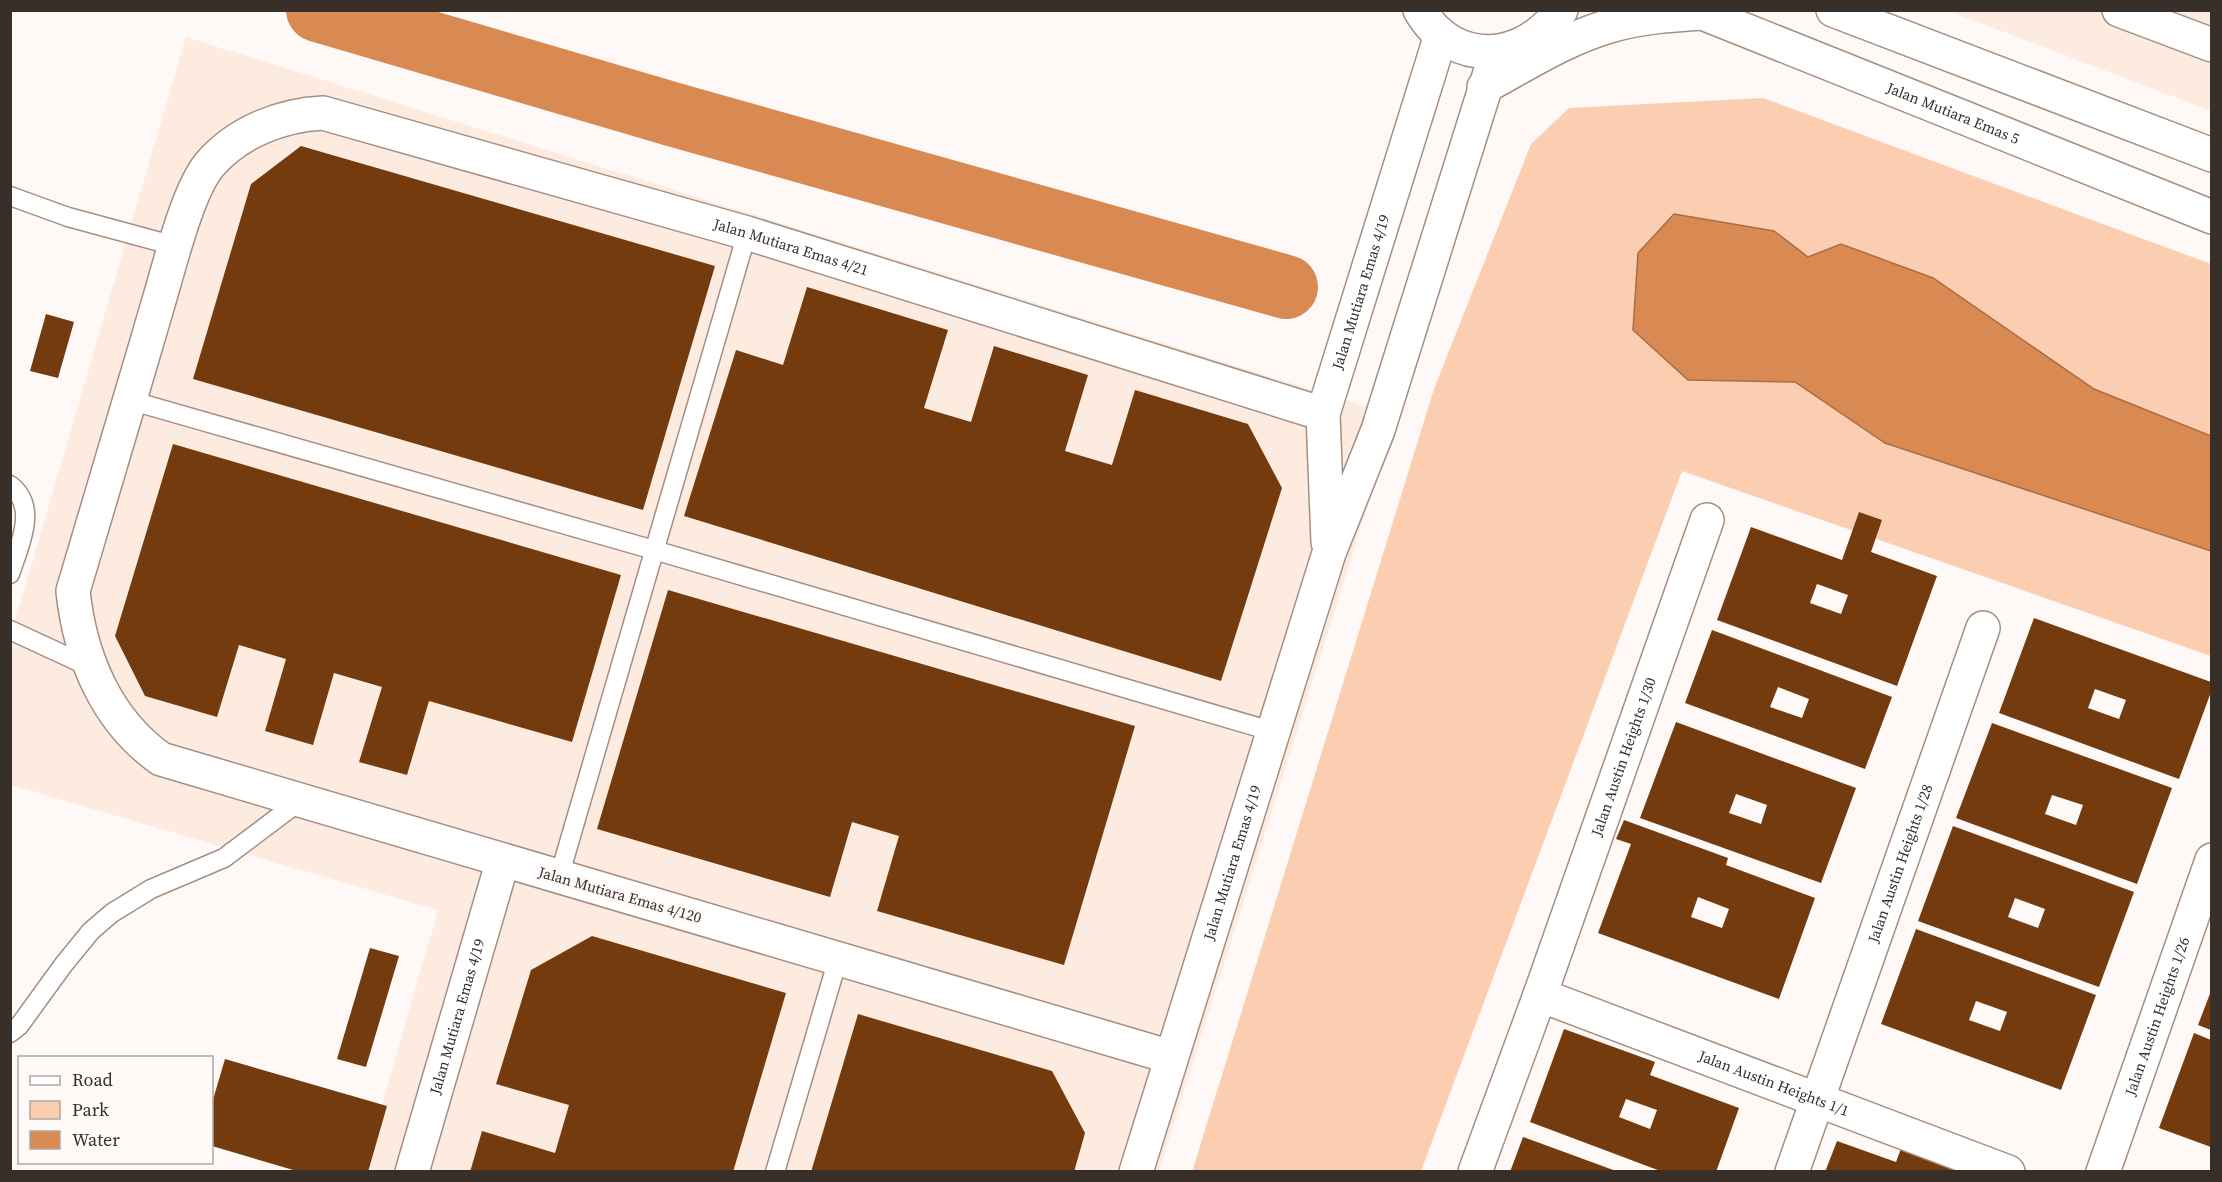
<svg xmlns="http://www.w3.org/2000/svg" width="2222" height="1182" font-family="'Source Serif 4',serif">
	<style>
		.built { fill: #fdebe0 }
		.green { fill: #fbceb2 }
		.water { fill: #d98952; stroke: #a96e46; stroke-width: 1.5 }
		.lines { fill: none; stroke-linecap: round; stroke-linejoin: round }
		.river { stroke: #d98952; stroke-width: 64 }
		.building { fill: #743c0e; fill-rule: evenodd }
		.service-casing { stroke: #a48f81; stroke-width: 21 }
		.minor-casing { stroke: #a48f81; stroke-width: 36 }
		.tertiary-casing { stroke: #a48f81; stroke-width: 36 }
		.service { stroke: #fff; stroke-width: 18 }
		.minor { stroke: #fff; stroke-width: 33 }
		.tertiary { stroke: #fff; stroke-width: 33 }
		.labels { text-anchor: middle; stroke-width: 6; stroke-linejoin: round; paint-order: stroke }
		.street-label { font-size: 15px; fill: #382f29; stroke: #fef9f6 }
	</style>
	<rect width="100%" height="100%" fill="#fef9f6"/>
	<path class="built" d="M1949 11H2211V111Z
		M186 37 1396 416 1159 1171H363L438 910 11 785 10 638Z"/>
	<path class="green" d="M1763 98 2211 264V656L1682 471 1421 1171 1192 1172 1434 389 1531 144 1569 108Z"/>
	<path class="water" d="M1674 214 1774 231 1808 257 1841 244 1933 278 2094 389 2211 436V551L1885 443 1795 382 1688 380 1633 330 1638 253Z"/>
	<g class="lines">
		<path class="river" d="M318 10 675 115 1286 287"/>
	</g>
	<path class="building" d="M301 146 715 266 643 510 193 379 251 184Z
		M807 287 948 330 924 408 971 422 994 346 1088 375 1065 451 1112 465 1135 390 1248 424 1282 488 1221 681 684 516 736 350 783 365Z
		M46 314 74 322 58 378 30 371Z
		M173 444 621 575 572 742 429 701 407 775 359 762 382 687 334 673 313 745 265 731 286 659 239 645 217 717 145 696 115 636Z
		M1859 512 1882 520 1871 552 1937 576 1897 686 1717 620 1751 527 1842 560ZM1817 584 1848 595 1841 614 1810 603Z
		M668 590 1135 726 1064 965 877 911 899 836 852 822 830 897 597 829Z
		M2034 618 2211 682V692L2179 779 1999 713ZM2095 689 2126 700 2119 719 2088 708Z
		M1712 630 1892 697 1865 769 1685 703ZM1778 687 1809 699 1802 718 1770 707Z
		M1676 722 1856 788 1821 883 1640 818ZM1736 794 1767 805 1761 824 1729 813Z
		M1992 723 2172 788 2137 884 1956 818ZM2052 795 2083 805 2076 825 2045 814Z
		M1624 820 1728 858 1726 865 1815 898 1779 999 1598 933 1631 844 1616 839ZM1698 897 1729 909 1722 928 1691 917Z
		M1953 826 2134 892 2099 987 1918 921ZM2015 898 2045 909 2038 928 2008 917Z
		M1916 929 2096 995 2061 1090 1881 1024ZM1976 1001 2007 1012 2000 1031 1969 1020Z
		M592 936 786 993 733 1172H470L482 1131 555 1153 569 1105 496 1084 531 970Z
		M370 948 399 956 366 1067 337 1059Z
		M2211 991V1030L2198 1025Z
		M858 1014 1052 1071 1085 1133 1074 1172H811Z
		M1564 1029 1655 1062 1650 1075 1739 1108 1716 1172H1663L1530 1122ZM1626 1099 1657 1110 1650 1129 1619 1117Z
		M2194 1033 2211 1040V1147L2159 1128Z
		M225 1059 387 1106 368 1172H300L212 1146V1103Z
		M1523 1137 1616 1171V1172H1510Z
		M1837 1141 1896 1162 1902 1146 1956 1165 1953 1172H1825Z"/>
	<g class="lines">
		<g class="service-casing">
			<path id="service" d="M10 196 68 217 175 246
				M129 400 654 550 1271 731
				M10 485C39 507 19 546 10 574
				M10 630 90 667
				M559 877 747 233
				M10 1033 19 1026 64 964 91 931 112 913 151 889 224 858 301 800
				M775 1172 838 959"/>
		</g>
		<g class="minor-casing">
			<g id="minor">
				<path d="M2119 10 2212 45"/>
				<path id="s1" d="M1328 542 1323 414 1441 35"/>
				<path id="s2" d="M1540 995 2008 1172"/>
				<path id="s3" d="M1171 1057 161 759C106 720 80 657 73 591 101 496 130 400 158 304 169 268 187 191 210 164 238 132 281 115 323 113L747 233 1323 414"/>
				<path id="s4" d="M412 1172 503 860"/>
				<path id="s5" d="M1136 1172 1329 553 1378 430 1494 60"/>
				<path id="s6" d="M1475 1172 1540 995 1707 520"/>
				<path id="s7" d="M1792 1172 1983 628"/>
				<path id="s8" d="M2103 1172 2212 860"/>
			</g>
		</g>
		<g class="tertiary-casing">
			<g id="tertiary">
				<path d="M1420 10C1454 69 1525 62 1561 10"/>
				<path id="s9" d="M1695 10 2212 217"/>
				<path d="M1833 10 2212 155"/>
				<path d="M1484 87C1525 65 1568 37 1613 25 1642 17 1671 15 1701 13"/>
			</g>
		</g>
		<use href="#service" class="service"/>
		<use href="#minor" class="minor"/>
		<use href="#tertiary" class="tertiary"/>
	</g>
	<g class="labels">
		<g class="street-label">
			<text dy="5" stroke="none"><textPath href="#s9" startOffset="278">Jalan Mutiara Emas 5</textPath></text>
			<text dy="5" stroke="none"><textPath href="#s3" startOffset="2312">Jalan Mutiara Emas 4/21</textPath></text>
			<text dy="5" stroke="none"><textPath href="#s1" startOffset="256">Jalan Mutiara Emas 4/19</textPath></text>
			<text dy="5" stroke="none"><textPath href="#s6" startOffset="441">Jalan Austin Heights 1/30</textPath></text>
			<text dy="5" stroke="none"><textPath href="#s5" startOffset="324">Jalan Mutiara Emas 4/19</textPath></text>
			<text dy="5" stroke="none"><textPath href="#s7" startOffset="327">Jalan Austin Heights 1/28</textPath></text>
			<text transform="translate(620 895) rotate(16)" y="5">Jalan Mutiara Emas 4/120</text>
			<text dy="5" stroke="none"><textPath href="#s4" startOffset="162">Jalan Mutiara Emas 4/19</textPath></text>
			<text dy="5" stroke="none"><textPath href="#s8" startOffset="165">Jalan Austin Heights 1/26</textPath></text>
			<text dy="5" stroke="none"><textPath href="#s2" startOffset="250">Jalan Austin Heights 1/1</textPath></text>
		</g>
	</g>
	<rect width="2222" height="1182" fill="none" stroke="#382f29" stroke-width="24"/>
	<rect x="18" y="1056" width="195" height="108" fill="#fef9f6" stroke="#afa8a4" stroke-width="1.5"/>
	<rect x="30" y="1076" width="30" height="9" fill="#ffffff" stroke="#afa8a4" stroke-width="1.5"/>
	<text x="72" y="1086" font-size="18" fill="#382f29">Road</text>
	<rect x="30" y="1101" width="30" height="18" fill="#fbceb2" stroke="#afa8a4" stroke-width="1.5"/>
	<text x="72" y="1116" font-size="18" fill="#382f29">Park</text>
	<rect x="30" y="1131" width="30" height="18" fill="#d98952" stroke="#afa8a4" stroke-width="1.5"/>
	<text x="72" y="1146" font-size="18" fill="#382f29">Water</text>
</svg>
